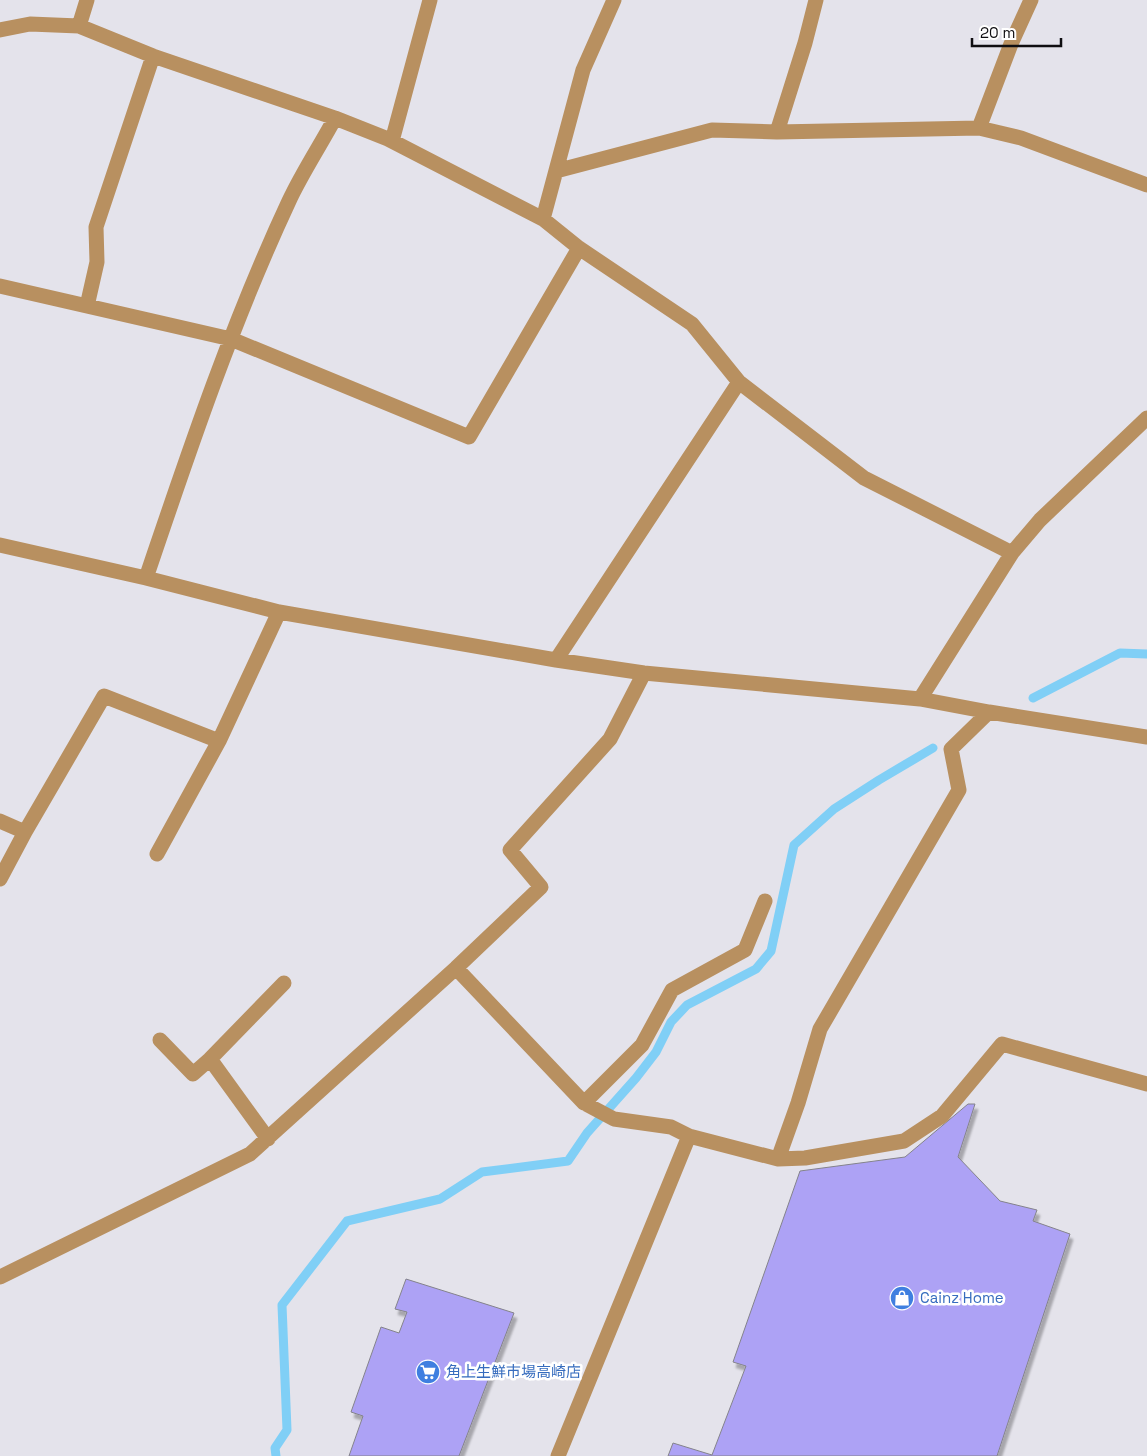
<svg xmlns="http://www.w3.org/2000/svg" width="1147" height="1456" font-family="'Space Grotesk','Noto Sans JP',sans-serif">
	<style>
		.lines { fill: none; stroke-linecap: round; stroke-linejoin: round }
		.stream { stroke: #80cff6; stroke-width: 9 }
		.building { fill: #ada2f5; stroke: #84838b; filter: url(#shadow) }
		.street { stroke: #b89060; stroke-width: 15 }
		.labels { text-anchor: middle; stroke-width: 5; stroke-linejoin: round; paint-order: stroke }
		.shop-label { font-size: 15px; fill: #366cbe; stroke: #fff; text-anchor: start }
	</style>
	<defs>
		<filter id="shadow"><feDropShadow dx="3" dy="5.5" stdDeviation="1" flood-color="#0004"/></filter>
	</defs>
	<rect width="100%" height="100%" fill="#e4e3eb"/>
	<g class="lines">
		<path class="stream" d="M1033 698 1120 653 1147 654
			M276 1456 275 1448 287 1430 282 1305 347 1221 440 1199 482 1172 568 1161 587 1133 636 1078 656 1052 671 1022 687 1005 756 969 771 951 794 845 834 809 879 780 933 748"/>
	</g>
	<path class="building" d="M968 1104H975L958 1157 1000 1201 1037 1210 1033 1221 1070 1234 997 1456H668L673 1443 712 1455 746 1366 733 1362 800 1171 905 1157Z
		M406 1279 514 1313 459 1456H349L363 1416 351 1412 381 1327 399 1333 407 1312 395 1309Z"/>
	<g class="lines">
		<path class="street" d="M79 26 87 0
			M0 30 30 24 79 26 153 56 335 118 388 139 543 219 579 248 692 324 739 382 864 478 1012 553
			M979 128 1011 44 1031 0
			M777 132 805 43 816 0
			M392 141 430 0
			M556 171 712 130 777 132 979 128 1021 138 1147 185
			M543 219 583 70 614 0
			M0 286 231 339 469 437 579 248
			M87 306 97 262 96 227 153 56
			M0 545 146 578 279 612 556 660 644 673 920 699 989 712 1147 737
			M146 578C189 451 232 323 289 201 302 173 320 146 335 118
			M556 660 739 382
			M920 699 1012 553 1040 520 1147 418
			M0 821 25 832
			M157 854 219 741
			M0 879 25 832 104 696 219 741 279 612
			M456 968 584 1103 614 1119 671 1127 689 1136 778 1159 805 1158 904 1141 942 1116 1002 1044 1147 1084
			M160 1040 193 1074 210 1059 268 1139
			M210 1059 284 983
			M584 1103 642 1045 672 990 745 950 765 901
			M778 1159 798 1103 820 1029 959 790 951 749 989 712
			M0 1277 250 1154 456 968 541 887 510 850 610 739 644 673
			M558 1456 689 1136"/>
	</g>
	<defs>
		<g id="shop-disc" transform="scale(1.25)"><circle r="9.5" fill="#3f7fe0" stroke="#fff"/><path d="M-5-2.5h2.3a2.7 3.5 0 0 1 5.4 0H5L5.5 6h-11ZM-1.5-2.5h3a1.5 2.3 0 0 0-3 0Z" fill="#fff"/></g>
		<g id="supermarket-disc" transform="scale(1.25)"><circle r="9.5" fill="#3f7fe0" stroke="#fff"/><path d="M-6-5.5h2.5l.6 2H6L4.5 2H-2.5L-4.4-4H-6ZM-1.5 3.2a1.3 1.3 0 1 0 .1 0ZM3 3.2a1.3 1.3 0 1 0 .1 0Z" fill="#fff"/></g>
	</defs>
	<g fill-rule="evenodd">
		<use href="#shop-disc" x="902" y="1298"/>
		<use href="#supermarket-disc" x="428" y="1372"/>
	</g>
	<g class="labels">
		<g class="shop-label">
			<text x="920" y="1303">Cainz Home</text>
			<text x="446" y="1377">角上生鮮市場高崎店</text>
		</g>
	</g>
	<path d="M972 38v8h89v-8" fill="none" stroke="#0f0e11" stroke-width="2.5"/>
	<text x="980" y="38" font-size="15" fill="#0f0e11" stroke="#ffffff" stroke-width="4" paint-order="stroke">20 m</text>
</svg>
